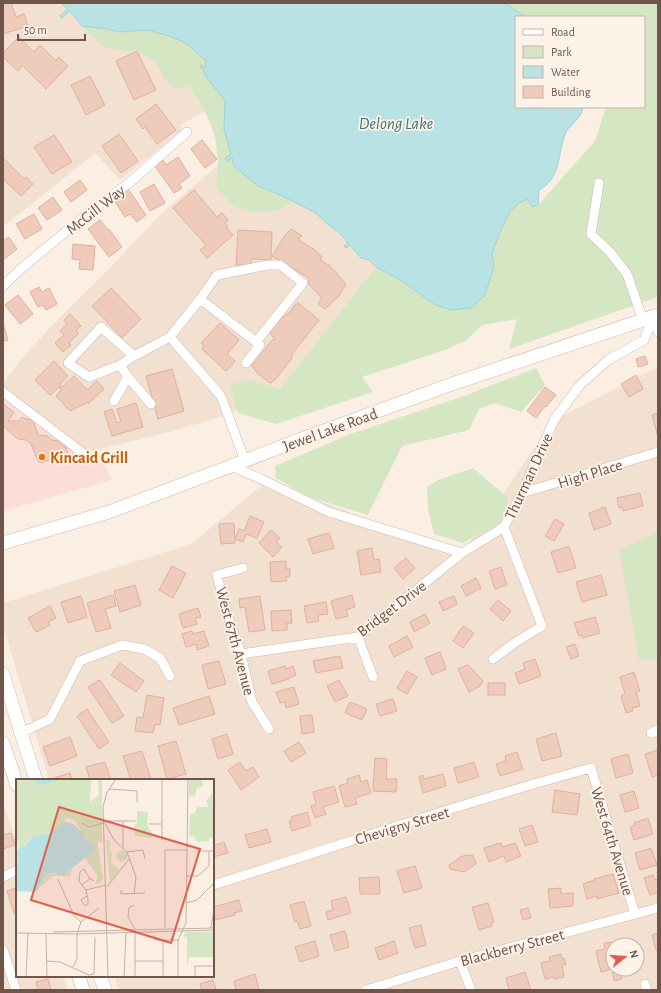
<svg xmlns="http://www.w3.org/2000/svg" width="661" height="993" font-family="'Alegreya Sans',sans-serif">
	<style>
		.residential { fill: #f2e0d1; fill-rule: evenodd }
		.commercial { fill: #fbded7 }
		.green { fill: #d5e7c2 }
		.water { fill: #b8e2e3; stroke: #9fd2d4 }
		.building { fill: #efcbbc; stroke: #e1af9d }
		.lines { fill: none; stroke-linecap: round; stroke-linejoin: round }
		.street-casing { stroke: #ceb8ad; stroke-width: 10 }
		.secondary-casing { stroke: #d0b7aa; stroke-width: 14 }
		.street { stroke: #fff; stroke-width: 9 }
		.secondary { stroke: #fff; stroke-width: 13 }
		.food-dot { fill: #e8710a; stroke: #fef3e8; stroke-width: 1.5 }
		.labels { text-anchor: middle; stroke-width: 3.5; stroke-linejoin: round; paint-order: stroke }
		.street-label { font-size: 16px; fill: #71544a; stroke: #fef3e8 }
		.food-label { font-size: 16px; font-weight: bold; fill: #c56008; stroke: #fef3e8; text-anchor: start }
		.water-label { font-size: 17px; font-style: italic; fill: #3f7376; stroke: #fef3e8 }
		.inset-road { fill: none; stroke: #c4b1a6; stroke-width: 1 }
		.view { fill: #df5e4d; fill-opacity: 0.15; stroke: #df5e4d; stroke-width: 2 }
		.inset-edge { fill: none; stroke: #71544a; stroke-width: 2 }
	</style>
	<rect width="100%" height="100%" fill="#fbefe3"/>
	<path class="residential" d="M3 3H61L68 9 107 29 225 101 180 125 183 130 120 180 95 153 22 212 3 226Z
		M231 154 278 194 314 212 341 236 361 258 369 260 376 267 280 390 223 416 173 431 89 452 3 388V383L22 358 62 315 102 276 161 214Z
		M658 367V990H119L114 976H213V780H49L3 625V603L191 544 266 482 462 553 554 420ZM613 945H637V969H613Z
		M3 803 17 843V976H63L68 990H3Z"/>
	<path class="commercial" d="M3 388 104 464 112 480 3 511Z"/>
	<path class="green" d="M505 3H658V297L509 349 517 319 482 325 467 340 445 350 362 377 373 392 276 424 238 413 229 385 250 380 280 389 376 267 452 310 471 308 485 295 494 267 492 253 499 234 510 212 519 203 528 199 532 206 538 205 595 141 606 107H644V17H526Z
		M82 26 107 29 119 32 147 30 169 36 186 43 207 61 225 101 224 130 278 194 293 202 278 210 254 213 233 206 216 187 218 161 215 137 209 120 198 98 188 86 176 89 164 79 156 62 136 50 125 51 105 47 95 39Z
		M536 368 545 385 521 412 495 403 479 409 469 430 402 446 368 515 309 497 276 478 275 466 353 433 464 396Z
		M473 468 509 499 500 523 463 543 434 534 428 510 427 487 438 480Z
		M658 532V659L639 661 619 550Z"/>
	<path class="water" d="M61 3H505L526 17H516V107H583C582 115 577 119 572 125 569 128 567 129 566 132 557 153 562 178 539 190L538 205 532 207 528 199 519 203 510 212 499 234 492 253 494 267 485 295 471 308 452 310 435 305 402 281 376 267 369 260 361 258 350 245 346 248 344 246 348 243 341 235 314 212 278 194 258 186 234 166 232 158 227 161 225 158 231 154 224 130 225 101 204 74V71L200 66 202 65 204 68H205L206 61 186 43 169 36 147 30 119 32 107 29 82 26 69 10 67 14 61 18 60 16 65 12 67 9Z"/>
	<path class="building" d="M3 3H11L16 17 24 14 28 26 3 34Z
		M19 37 34 52 40 45 56 61 59 57 68 66 46 89 23 66 18 71 3 57V53Z
		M137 51 156 90 134 100 116 61Z
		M90 76 105 105 86 115 71 85Z
		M156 104 176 130 157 144 145 127 143 129 136 119Z
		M119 134 138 161 121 173 102 146Z
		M54 135 72 162 52 174 34 147Z
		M202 140 217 159 205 168 191 149Z
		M178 157 190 176 179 184 182 188 174 193 155 166 163 160 166 165Z
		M3 158 24 179 26 177 33 184 21 196 3 179Z
		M80 180 87 190 71 202 64 192Z
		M154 184 165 203 150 211 140 192Z
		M128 189 146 215 137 222 130 214 125 217 114 200Z
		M194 190 217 217 222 213 228 220 225 223 228 226 226 227 233 235 207 258 200 250 206 245 173 208Z
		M53 197 62 210 47 220 38 208Z
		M34 214 42 229 25 239 16 224Z
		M100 220 108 230 109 229 122 247 109 257 88 229Z
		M291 229 302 236 298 238 300 241 315 250 322 257 320 260 330 266 346 284 339 296 325 309 318 304 322 298 308 283 310 279 309 278 272 256 286 234Z
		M238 230 272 232 271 260 252 259 251 266 236 265Z
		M9 237 17 249 3 260V241Z
		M73 244 95 246 93 270 79 269 80 260 72 259Z
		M39 287 42 292 49 288 57 304 46 310 43 305 38 307 30 292Z
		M111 288 141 319 122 338 92 306Z
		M18 295 33 314 20 324 5 305Z
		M298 303 319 320 292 354V358L275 380 270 383 257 373 252 366 272 340H275L269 331 274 323 290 312 294 306Z
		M70 314 81 326 76 331 78 334 69 343 71 345 63 352 55 343 64 335 60 331 67 324 64 320Z
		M3 323 8 340 3 341Z
		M220 323 239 340 227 354 235 361 226 371 202 349 204 346 201 343Z
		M645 356 648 364 638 367 636 359Z
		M54 361 68 376 60 384 61 388 74 376 87 390 97 381 104 389 88 404V402L70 411 56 396 61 390 59 387 52 394 50 395 35 380Z
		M172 369 184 411 158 419 146 376Z
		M636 375 643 389 629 397 621 384Z
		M545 387 556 395 546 407 545 406 536 418 527 411Z
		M136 403 143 427 112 436 104 412 112 409 117 423 121 422 117 409Z
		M3 404 14 412 8 421H19L22 417 26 419 33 420 38 435 48 436 52 440 58 441 66 447 68 453 41 463 38 461 31 444 26 440 18 439 7 430 6 428 3 426Z
		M658 413V437L652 415Z
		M640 493 643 506 623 511 622 507 619 508 617 498Z
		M605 507 611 524 594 530 589 513Z
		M250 516 264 522 257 538 246 534 243 542 235 539 239 529 244 531Z
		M555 519 564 524 554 541 545 536Z
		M234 523 235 543 221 544 219 524Z
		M271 530 280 538 276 542 282 547 273 557 259 543Z
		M329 533 334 548 313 554 308 539Z
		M569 546 576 568 558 573 551 552Z
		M372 548 374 560 379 559 381 572 361 575 357 551Z
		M406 558 415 568 403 579 394 568Z
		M286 561V569H290V576L286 577 287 581 271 582 270 562Z
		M172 566 186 573 173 598 159 590Z
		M501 567 507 585 495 589 489 571Z
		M601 575 607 595 582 602 576 582Z
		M476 578 481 588 466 596 461 586Z
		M135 585 141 605 120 612 114 591Z
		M113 595 116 606 105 609 111 628 96 632 87 603Z
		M352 595 355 607 346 610 348 616 336 619 331 601Z
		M81 596 87 617 68 623 61 602Z
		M260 596 265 630 249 632 245 607 240 608 239 599Z
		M454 596 457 604 443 611 439 602Z
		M498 600 511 611 503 621 490 609Z
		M326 602 328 614 318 615 319 621 307 623 304 606Z
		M50 606 56 618 48 622 50 625 36 632 28 618Z
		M198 608 201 617 195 618 197 624 183 628 179 614Z
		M291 610 292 623H287V630L272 631 271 611Z
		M425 614 430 623 414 632 410 622Z
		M595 617 600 633 583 638 582 635 579 636 574 623Z
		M463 626 474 633 463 648 453 641Z
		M192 631 193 634 204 631 209 646 197 650 196 644 186 647 182 634Z
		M407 636 413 647 394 657 389 646Z
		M575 644 579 656 571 659 566 647Z
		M440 652 446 669 432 675 425 658Z
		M340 656 343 668 316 673 313 661Z
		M535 659 541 676 519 684 515 673 525 669 523 663Z
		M219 661 226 684 208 689 202 665Z
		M120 663 144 681 136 692 111 675Z
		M468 665 483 681 480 686 469 692 458 669Z
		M285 666 286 669 293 666 296 675 289 678V679L272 684 268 671Z
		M407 671 417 677 407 694 397 688Z
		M634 672 640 691 636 692 640 706 632 708 633 711 626 713 621 696 625 694 620 677Z
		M100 680 124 716 112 723 88 687Z
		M339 680 348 696 335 702 327 686Z
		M488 683H505V695H488Z
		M294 687 299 704 286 708 285 702 280 703 276 692Z
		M147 695 164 698 160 725 155 724 153 733 135 731 137 717 143 718Z
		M209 696 215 714 179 725 173 708Z
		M393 699 397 711 380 716 376 704Z
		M350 702 367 709 362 720 345 713Z
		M87 709 109 742 99 749 77 716Z
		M312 715 314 732 302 734 300 716Z
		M556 733 562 756 542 761 536 739Z
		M227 734 233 754 218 759 212 739Z
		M70 737 77 756 50 766 43 747Z
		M176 741 186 774 167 779 158 746Z
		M299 742 306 753 291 762 284 751Z
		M658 750V775L652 777 645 754Z
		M142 751 151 780H131L123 756Z
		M517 752 523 769 500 776 496 764 506 761 505 756Z
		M628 754 633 773 616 778 611 759Z
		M375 758 387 759 386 779H397L396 792 373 791Z
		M105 762 111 780H90L86 767Z
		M240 762 246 771 253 767 259 777 241 790 228 770Z
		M474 762 479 777 458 783 454 768Z
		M70 773 72 780H52L51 779Z
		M443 774 446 786 423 793 419 777 423 775 424 779Z
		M359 775 361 782 367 780 371 793 355 798 357 804 345 807 339 786 348 783 347 779Z
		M334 786 339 802 323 807 326 814 315 818 311 806 316 804 313 792Z
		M555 790 580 794 577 815 552 812Z
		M634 791 639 808 625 812 620 795Z
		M307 812 311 825 292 831 289 821 292 820 291 817Z
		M648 818 653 834 634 840 630 827 635 825 634 823Z
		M532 825 538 842 525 846 519 829Z
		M267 829 271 842 249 848 245 835Z
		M11 833 15 845 3 849V835Z
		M224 842 228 853 213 857V846Z
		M501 843 502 847 515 843 521 856 506 862 504 856 489 862 484 848Z
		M651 848 657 865 640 870 635 853Z
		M473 855 476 864 464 872 450 869 449 865 462 856Z
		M415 866 422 888 404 893 397 871Z
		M613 874 619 893 597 899V896L587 899 583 884 594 880V879Z
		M653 875 655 880 658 879V892L650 895 644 878Z
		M379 877 380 894H360L359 878Z
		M17 888V912L14 913 7 891Z
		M561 888V894L573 893V906L550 908 548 889Z
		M346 897 351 913 328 920 326 912 333 910 331 901Z
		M239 900 242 911 234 913 235 915 215 920 213 912V907Z
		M304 901 311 926 300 929 297 921 295 922 290 905Z
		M488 903 494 922 491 923 492 926 479 930 472 907Z
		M528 908 531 918 523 920 520 910Z
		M421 925 426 945 415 948 409 928Z
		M345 931 349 947 335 951 330 935Z
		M658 933V949L656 950 652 935Z
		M315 941 319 956 300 962 295 947Z
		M394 941 398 953 379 960 375 948Z
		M616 942V945H613V969H620L622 979 614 981 612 969 601 972 596 951 605 949 604 943Z
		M561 954 562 959 564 958 566 964 562 965 564 977 554 979V977L545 979 541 963 550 961 549 957Z
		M525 972 531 990H509L506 978Z
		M255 974 259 990H236L234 981Z
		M48 979 51 990H38L36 982Z
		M213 980 216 990H202L200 984Z"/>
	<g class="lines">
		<g class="street-casing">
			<path id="street" d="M599 183 591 234 610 252 627 274 643 320
				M3 286 23 267 92 210 129 183 187 132
				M653 317 658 332
				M170 337 221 396 245 461
				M134 356 101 327 68 363 89 377 120 365 134 356 170 337 200 299
				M246 363 260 345 200 299 217 275 268 265H280L303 283 256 342
				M120 365 128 377 151 404
				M3 392 84 454
				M114 401 128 377
				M231 466 259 478 329 512 462 553
				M522 493 658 452
				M243 568 217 575 227 614 241 654 252 702 269 729
				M358 637 373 677
				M241 654 358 637 462 553 504 527 522 493 554 420 579 386 608 360 644 340 653 317
				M493 659 516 642 542 626 504 527
				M21 733 50 719 80 661 122 645 144 649 160 658 170 676
				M651 733 658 730
				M3 877 15 871
				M213 885C339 846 464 802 591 768L635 914
				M3 950 16 990
				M460 961 471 990
				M645 984 647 990
				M366 990 460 961 658 908"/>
		</g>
		<g class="secondary-casing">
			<path id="secondary" d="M3 543 109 512 231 466 296 441 452 384 658 315
				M3 674 21 733 36 780
				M3 743 17 785
				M79 976 83 990
				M100 976 105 990"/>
		</g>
		<use href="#street" class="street"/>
		<use href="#secondary" class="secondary"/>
	</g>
	<circle class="food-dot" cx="42" cy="457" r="4"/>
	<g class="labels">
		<g class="street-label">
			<text transform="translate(95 209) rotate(-38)" y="6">McGill Way</text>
			<text transform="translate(330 429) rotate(-20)" y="6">Jewel Lake Road</text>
			<text transform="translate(590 473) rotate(-17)" y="6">High Place</text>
			<text transform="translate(528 476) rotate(-65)" y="6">Thurman Drive</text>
			<text transform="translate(391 608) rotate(-37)" y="6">Bridget Drive</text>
			<text transform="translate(236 641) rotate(75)" y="6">West 67th Avenue</text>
			<text transform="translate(402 825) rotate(-17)" y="6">Chevigny Street</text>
			<text transform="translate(613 841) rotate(73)" y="6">West 64th Avenue</text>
			<text transform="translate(512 947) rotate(-15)" y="6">Blackberry Street</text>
		</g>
		<g class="food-label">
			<text x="50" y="463">Kincaid Grill</text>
		</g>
		<g class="water-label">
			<text x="396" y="129">Delong Lake</text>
		</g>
	</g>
	<g transform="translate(16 779)">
		<rect width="198" height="198" fill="#fbefe3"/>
		<path d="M3 0H21L18 5 35 4 38 0H75L74 23 83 16 82 0H86V64L82 62V67L87 100 83 105H79L82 98 69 79 72 76 74 63 67 58 60 43 56 40 49 39 50 43 31 55 15 58 0 78 3 66 0 59V2ZM173 0H185L187 7 194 5 181 9 179 17H173ZM196 8 198 59H193V62L180 63 179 58 173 57 174 36 179 34 181 28H193L190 22 195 16ZM121 32 132 33 131 46 137 55 136 59 119 57 118 47 121 43ZM90 61H93L95 65 93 69 96 73 95 83 103 91 94 103ZM100.5 77a5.5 5.5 0 1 1 11 0a5.5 5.5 0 1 1-11 0ZM56 88 54 97H37L22 110 29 96 52 93ZM170 153H197L198 178H173L171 188V158H167Z" fill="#d5e7c2"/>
		<path d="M21 0H38L35 4 18 6ZM50 43 56 44 67 54V58L77 65V73L47 96 39 94 29 96 20 113 0 112 2 70 8 68 16 58 31 55Z" fill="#b8e2e3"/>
		<path class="inset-road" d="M146 0V61M93 10 121 12V23M88 42 98 61 111 73 120 98 118 115M88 42H120M66 44 73 48 87 44M133 45H146M107 69V42M182 72H198M111 73 127 71 129 80M170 97H182L193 87V72M42 100 58 137 65 143M74 100 68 90 64 93 63 102 66 106 75 99 77 102M66 106 70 111 72 120V125L69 127 65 121 71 117M91 108 113 80M70 111 90 106M105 111V115L129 114M170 124 181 121 198 104M118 126 113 129 112 138 119 150M149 149V71H171M195 149 198 130M37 153 198 149M0 154 61 155 198 151M30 155 31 198M138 156 139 161H162M147 162V198M31 182 44 183 73 196 78 195 79 158M119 182H147M57 188 61 180V155L65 143 83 129M10 198 12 154M92 198 87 28 91 13 100 0M108 198 110 153M119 198V153M162 198V161L170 144 172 0M179 198V187H198"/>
		<path class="view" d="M43 28 184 70 155 164 15 121Z"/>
		<rect width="198" height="198" class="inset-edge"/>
	</g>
	<rect width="661" height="993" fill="none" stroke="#71544a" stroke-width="8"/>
	<rect x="515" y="16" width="130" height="92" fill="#fef3e8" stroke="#c6b3a9"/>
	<rect x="523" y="29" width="20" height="6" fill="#ffffff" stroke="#c6b3a9"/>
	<text x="551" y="36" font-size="12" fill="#71544a">Road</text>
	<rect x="523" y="46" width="20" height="12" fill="#d5e7c2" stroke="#c6b3a9"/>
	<text x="551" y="56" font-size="12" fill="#71544a">Park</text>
	<rect x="523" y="66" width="20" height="12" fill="#b8e2e3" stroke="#c6b3a9"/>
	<text x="551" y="76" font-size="12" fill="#71544a">Water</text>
	<rect x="523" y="86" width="20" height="12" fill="#efcbbc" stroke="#c6b3a9"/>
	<text x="551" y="96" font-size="12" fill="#71544a">Building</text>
	<g transform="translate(625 957) rotate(73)"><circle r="19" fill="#fef3e8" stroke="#c6b3a9"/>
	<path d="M0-3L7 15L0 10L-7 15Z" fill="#df5e4d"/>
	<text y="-6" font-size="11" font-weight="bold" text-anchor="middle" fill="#71544a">N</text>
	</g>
	<path d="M18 34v6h67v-6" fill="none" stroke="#71544a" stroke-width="2"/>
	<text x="24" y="34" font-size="12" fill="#71544a" stroke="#fef3e8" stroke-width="3" paint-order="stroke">50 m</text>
</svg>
